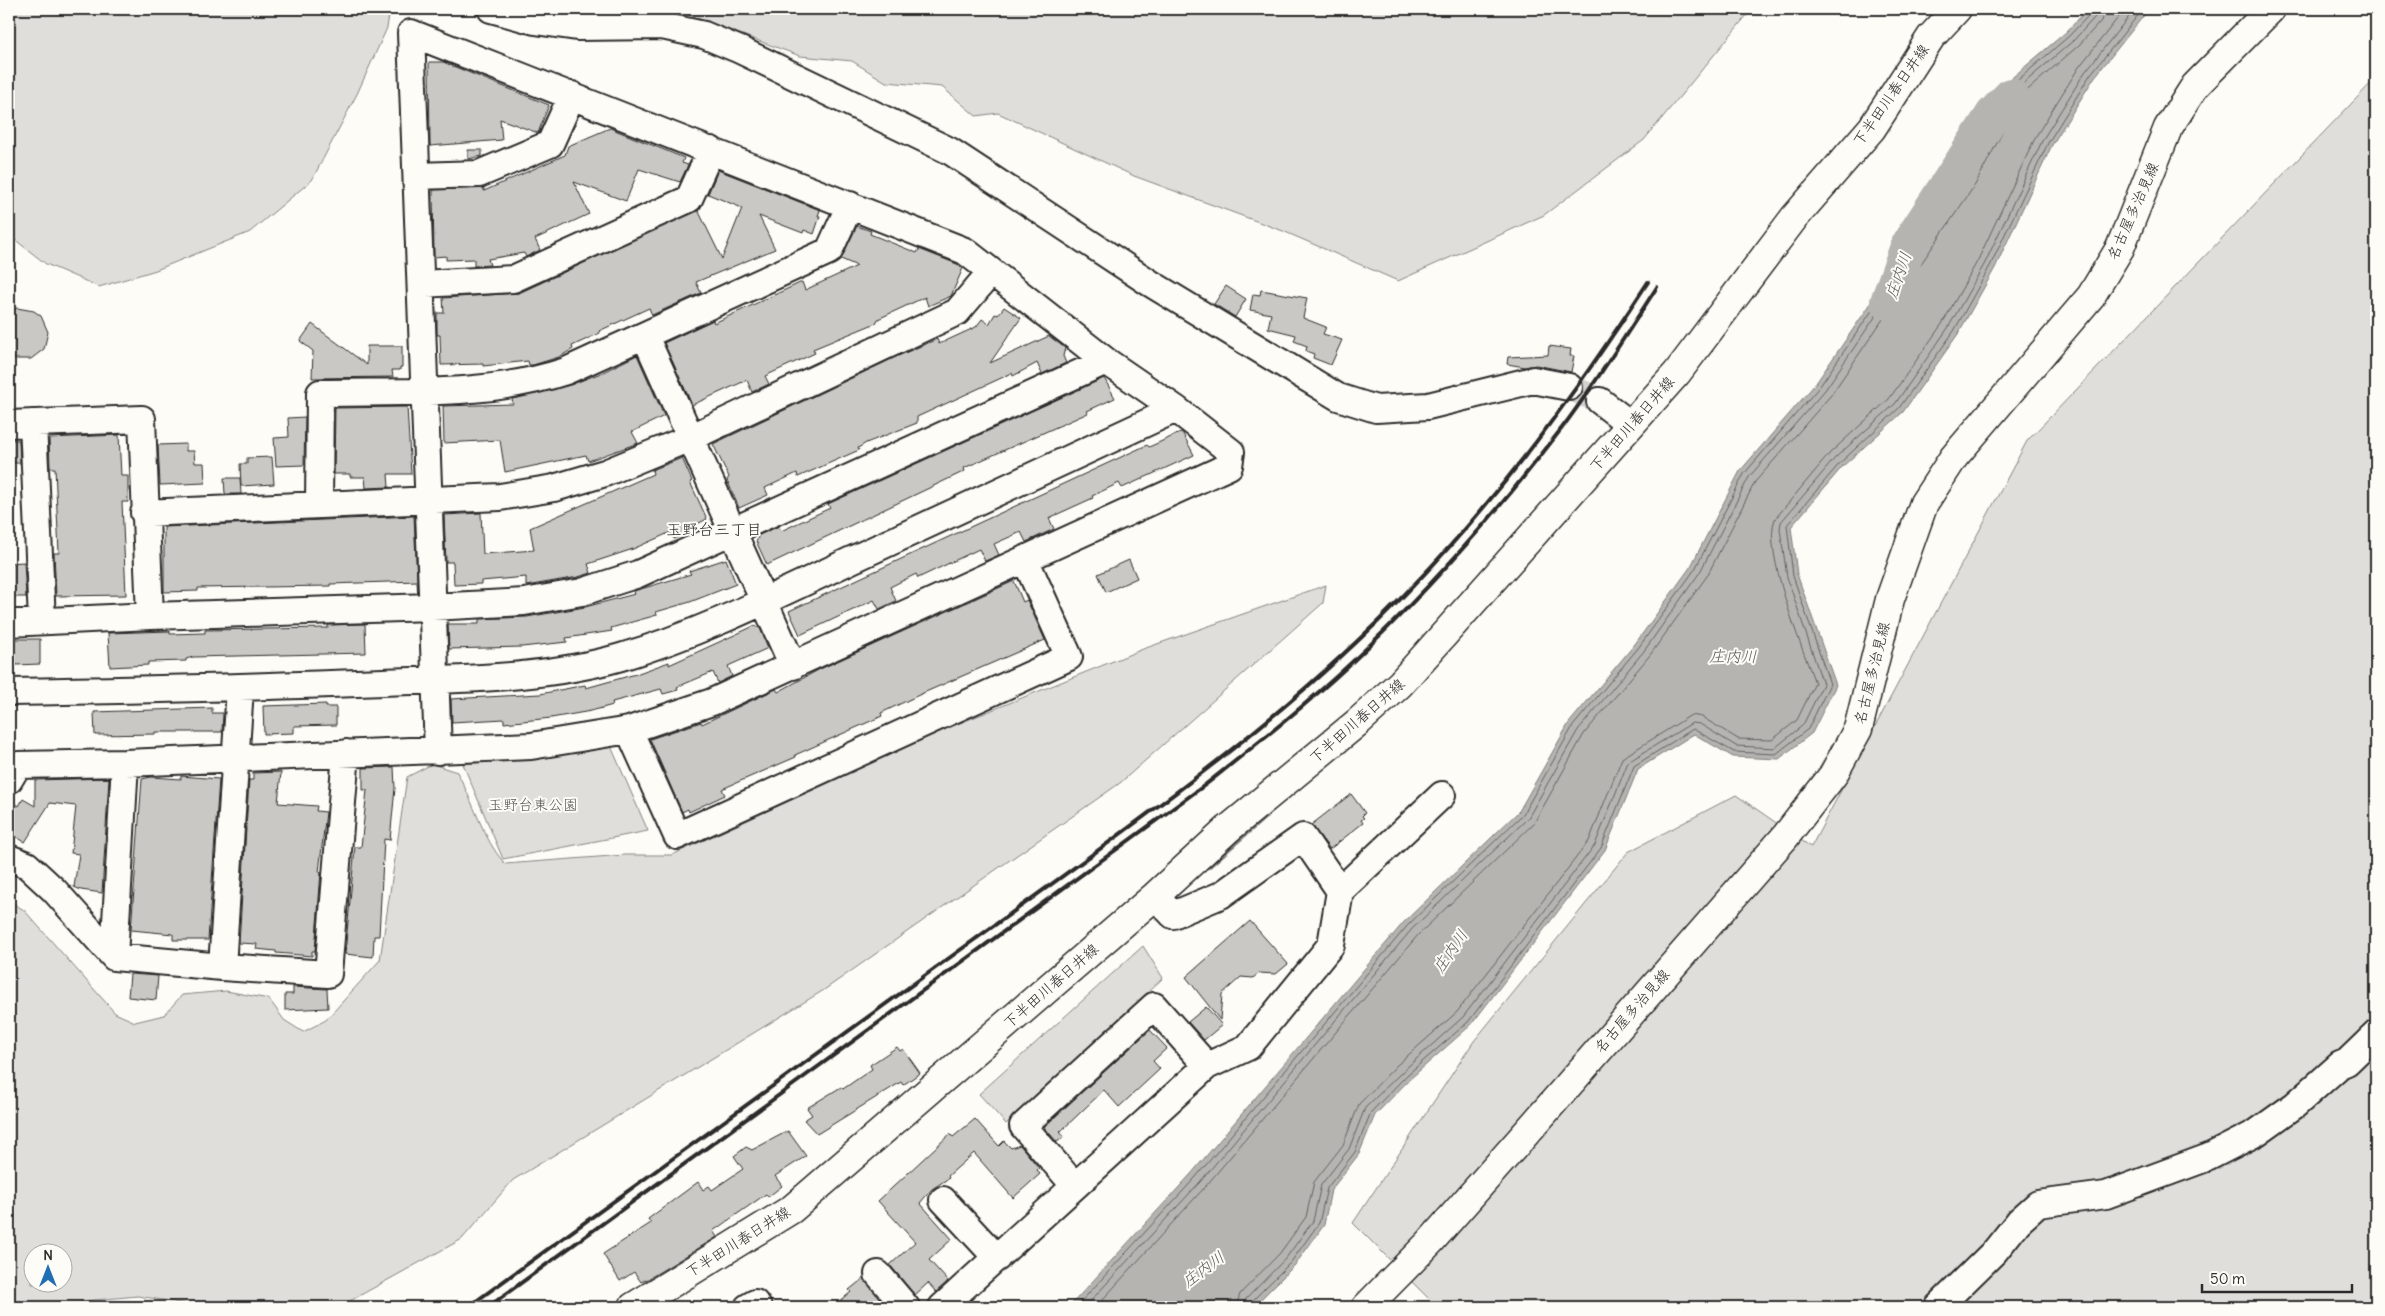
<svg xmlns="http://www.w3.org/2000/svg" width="2385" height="1316" font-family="Delius,'Klee One',sans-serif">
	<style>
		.green { fill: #dfdeda; stroke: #858482; fill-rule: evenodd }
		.water { fill: #b5b4b1; stroke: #7e7d7b }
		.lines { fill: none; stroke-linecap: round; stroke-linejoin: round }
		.shore { stroke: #626261; stroke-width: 1 }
		.stream { stroke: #7e7d7b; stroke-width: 6 }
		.river { stroke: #b5b4b1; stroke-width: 36 }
		.building { fill: #c9c8c4; stroke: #2b2b2b }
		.minor-tunnel { stroke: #d3d2ce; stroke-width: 26; stroke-dasharray: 26 13; stroke-linecap: butt }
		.minor-casing { stroke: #2b2b2b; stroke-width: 30 }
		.major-casing { stroke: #2b2b2b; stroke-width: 31 }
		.minor { stroke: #fdfcf7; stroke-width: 26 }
		.major { stroke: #fdfcf7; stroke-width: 28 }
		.rail { stroke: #2b2b2b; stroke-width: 4 }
		.labels { text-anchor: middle; stroke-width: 4; stroke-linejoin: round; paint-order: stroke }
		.street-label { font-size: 15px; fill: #2b2b2b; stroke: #fdfcf7 }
		.park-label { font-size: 15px; fill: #585857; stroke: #fdfcf7 }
		.water-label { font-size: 16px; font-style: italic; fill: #5b5b5a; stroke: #fdfcf7 }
		.neighbourhood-label { font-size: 16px; fill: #2b2b2b; stroke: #fdfcf7 }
	</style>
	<rect width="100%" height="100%" fill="#fdfcf7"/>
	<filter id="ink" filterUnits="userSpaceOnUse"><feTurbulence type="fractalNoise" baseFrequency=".02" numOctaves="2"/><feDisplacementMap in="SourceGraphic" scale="10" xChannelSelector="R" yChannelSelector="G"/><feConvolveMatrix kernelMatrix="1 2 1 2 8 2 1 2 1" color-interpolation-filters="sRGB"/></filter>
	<g filter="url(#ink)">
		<path class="green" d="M9 9H390L387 28 357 94 312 180 250 232 156 270 99 287 46 264 9 235Z
			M672 9H1752L1644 140 1544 215 1398 281 1283 231 1134 176 998 113 976 116 942 87 886 82 852 61 800 56Z
			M2376 78V1307H1437L1353 1223 1474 1041 1628 852 1736 795 1811 847 2027 441Z
			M1326 585 1323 603 1120 783 824 990 513 1180 462 1239 339 1307H205L138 1296 83 1301 70 1307H9V901L24 910 115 1013 135 1022 164 1015 182 995 226 991 269 999 284 1020 303 1032 326 1020 380 960 407 777 432 764 457 772C474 802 482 838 505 864L625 855H672L950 727 1143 649ZM32 1254H62V1284H32Z
			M610 744 648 831 503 859 463 764 542 757Z
			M1143 946 1163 978 1006 1124 979 1094Z"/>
		<path class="water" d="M2088 9H2149L2094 78 2052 145 1995 268 1958 334 1903 412 1843 466 1791 527 1797 574 1836 685 1812 733 1779 759 1733 757 1694 734 1638 769 1605 850 1471 1025 1410 1079 1375 1115 1359 1154 1331 1190 1324 1225 1295 1265 1253 1307H1069L1191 1174 1404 922 1519 811 1569 723 1635 644 1691 566 1740 471 1816 383 1960 174 2007 82 2066 32Z"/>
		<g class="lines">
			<path class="shore" d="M1076 1307 1195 1178 1408 925 1523 814 1573 726 1639 647 1695 569 1744 474 1820 386 1964 177 2011 86 2069 36 2090 14 2091 9
				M1085 1307 1200 1182 1412 929 1528 818 1578 730 1644 651 1700 572 1749 477 1825 390 1969 180 2016 90 2074 40 2095 17 2097 9
				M1096 1307 1205 1187 1418 935 1534 823 1584 734 1650 655 1707 576 1755 482 1831 395 1975 185 2022 95 2079 45 2101 21 2105 9
				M1236 1307 1240 1294 1280 1253 1306 1217 1314 1182 1343 1145 1359 1104 1397 1065 1457 1012 1589 841 1622 758 1691 715 1702 717 1738 739 1772 740 1797 720 1815 683C1803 650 1762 550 1775 519L1830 453 1889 399 1942 324 1978 260 2036 136 2079 67 2125 9
				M1244 1307 1246 1299 1286 1258 1313 1221 1321 1185 1349 1149 1365 1108 1403 1071 1463 1017 1595 845 1628 762 1692 723 1700 724 1736 746 1775 748 1803 725 1823 684 1787 577 1780 529 1781 522 1835 458 1895 404 1948 328 1985 263 2043 139 2085 72 2135 9
				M1250 1307 1251 1302 1291 1262 1319 1223 1327 1188 1355 1152 1371 1112 1407 1075 1468 1022 1601 848 1634 766 1693 729 1734 752 1776 754 1808 729 1830 684 1793 576 1787 525 1840 463 1899 408 1954 331 1990 266 2048 143 2090 75 2143 9"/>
			<path class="stream" d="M1208 866 1265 816"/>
			<path class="river" d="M1888 302 1909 244 1993 115 2011 96"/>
		</g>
		<path class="building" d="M429 62H443L549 105 538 133 500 119 502 140 430 146Z
			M610 128 684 158 682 163 688 165 680 182 639 169 626 201 574 182 589 214 535 239 540 250 526 257 524 253 488 259 490 265 474 266V259L446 260V256L434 257 433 190 484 188V191L565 155 568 146Z
			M468 150H482V156L468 159Z
			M718 170 820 210 818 216H820L814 234 804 230 803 233 759 216 775 249 696 282 701 293 652 315 649 308 599 331 600 333 572 346 573 349 559 357 533 365H529L528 361 483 366V364L441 365 440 335H437V313H444L443 298 519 293 698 210 722 259 742 208 708 194Z
			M857 226 871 231 870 234 917 253 919 249 957 264 963 268 951 296 928 306 925 297 878 319 876 323 813 349 815 353 765 376 769 384 752 392 747 380 692 405 664 343 713 320 714 323 802 282 805 290 857 266 841 259Z
			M1226 286 1246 299 1235 317 1214 304Z
			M1261 290 1307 298 1303 318 1326 327 1323 334 1342 340 1331 365 1313 358 1314 354 1306 351 1307 346 1294 341 1296 335 1268 328 1271 314 1250 310 1253 294 1260 295Z
			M1004 307 1021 318 990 363 1049 336 1065 348 1063 356 1066 363 1042 374 1037 363 1013 376 1012 373 917 417V423L866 443 858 448 859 450 798 477 797 473 765 488 768 495 739 508 727 480 729 477 713 444 898 356 937 339 939 344 976 327 982 319 989 324 995 314 998 315Z
			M17 308 34 311 41 316 48 332 44 349 31 359H9V311Z
			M312 324 367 365V346H402V367H400V370H392L393 377 312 378 313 351 300 341Z
			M1549 346 1571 349 1570 356H1574L1571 372 1536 365 1525 367 1507 364 1508 357 1548 355Z
			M637 355 664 416 632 432 638 443 588 461 586 455 505 472 500 440 444 443 443 406 513 404 512 399 570 385 601 373Z
			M1104 378 1115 398 1087 411 1088 413 964 468 965 471 767 565 756 541 758 539 757 536 779 526 781 531 830 508 828 504Z
			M407 407 411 474H388L389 487 366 488 365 477H350V474H334L335 408Z
			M305 417 304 465 276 466 274 438 289 437 288 418Z
			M1182 432 1194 455 1122 488 1119 483 1092 496 1093 498 1049 518 1054 529 1026 542 1021 532 994 544 999 555 985 561 979 549 918 578 916 574 890 587 896 601 879 609 874 600 800 635 789 611 1147 445 1149 447Z
			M119 435 121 476H128V502H122L126 595 56 596 54 553H59L55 468H50L49 438Z
			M9 440H19L20 463H9Z
			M186 444V451H194L195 463H204L205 483 160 485 158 445Z
			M272 457 274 484 241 486 240 464H247V458Z
			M682 458 692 481 690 482 707 519 691 527 693 530 674 539 671 532 633 549 588 564 591 573 578 577 526 586V577L481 581V584L454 585 453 562H446L444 515 481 513 483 554 534 550 530 528 653 474 652 470Z
			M224 478H240L241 494H225Z
			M414 516 417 581 330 584V586L198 588V591L164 592V527Z
			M726 559 736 584 690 602 656 612 657 615 611 628 612 631 566 638 567 642 522 647 449 649 448 624H479V619L527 617 585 607 635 594 634 591 691 574 689 571Z
			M1129 560 1137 578 1106 592 1098 574Z
			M24 562 26 597H9V563Z
			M1014 581 1023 602 1027 600 1045 640 921 694 881 713 882 716 795 755 796 757 722 789 725 795 689 812 688 809 682 812 650 739 701 722 702 724 776 689 778 692 820 669Z
			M365 624 366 653 193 657 186 659V661L148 662V665L110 667 108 633 170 631V634L205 633V630L328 628V625Z
			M754 626 760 628 768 648 728 666 732 676 718 683 713 672 677 687 678 690 663 694 661 689 612 702 613 705 591 711 551 718 504 723V719L452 722 451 699 540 694 585 685 586 688 636 674 669 662V665Z
			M9 639H40V664L16 665V662H9Z
			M326 704V707H336V725L294 726V733L264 734 263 706Z
			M212 708V713H223L222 732H155V734L95 735 94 712Z
			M394 767 395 788 390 840 384 839 379 936H374L373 957 345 954 355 847H361L367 790H363V768Z
			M281 772 278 803 317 806 316 811 326 812 319 872H321L315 951H312V956L276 953V951L256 949 257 944 239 943 249 780H253V773Z
			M181 776 219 779 208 940H173V934L131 930 142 779 151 777 181 779Z
			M109 778 102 893 81 890 74 887 79 854 71 853 76 806 50 803 25 842 9 833V803L14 807 16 804 19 806 23 799 35 806V780Z
			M1351 794 1365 813 1362 816 1364 818 1361 820 1363 823 1330 849 1311 825Z
			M1250 921 1288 964 1276 974 1259 973 1253 978 1241 977 1222 994 1220 1020 1186 977Z
			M130 974 158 976 156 1000 128 997Z
			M293 987 327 989 328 1008 285 1010V994H293Z
			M1206 1007 1222 1025 1204 1040 1188 1022Z
			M1150 1030 1167 1048 1153 1061 1160 1069 1119 1107 1104 1090 1060 1132 1064 1137 1057 1142 1044 1127Z
			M897 1047 900 1051 903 1049 920 1073 903 1085 901 1082 817 1134 804 1120 812 1115 807 1108 841 1087 843 1089 872 1069 870 1065Z
			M975 1119 999 1146 1004 1141 1011 1148 1020 1145 1039 1168 1037 1170 1040 1174 1013 1198 974 1153 948 1176 949 1178 932 1189 920 1203 952 1239 929 1260 948 1281 936 1292 928 1283 915 1295 890 1265 915 1242 878 1201 950 1134 953 1137Z
			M788 1131 806 1156 775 1176 782 1186 768 1197 766 1194 713 1231 717 1237 648 1279 641 1282 634 1272 620 1281 603 1254 651 1223 648 1219 698 1182 703 1190 709 1186 712 1190 743 1169 734 1156 746 1147 752 1150Z
			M864 1278 887 1307H833L851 1292 849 1290Z"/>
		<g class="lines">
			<path class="minor-tunnel" d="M1569 387 1600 401"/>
			<g class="minor-casing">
				<path id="minor" d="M491 9 535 21 577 27 662 26 704 35 740 50 950 151 1150 283 1338 397 1376 409 1428 406 1533 380 1569 387
					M417 176 479 174 550 144 572 95
					M421 284 513 279 689 199 711 150
					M645 336 793 666
					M1600 401 1631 425
					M33 423 42 621
					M9 424 142 419 150 616
					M319 504 320 393C401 391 488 397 566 371L829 251 850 205
					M144 513 500 497 554 488 605 473 690 438 957 312 991 272
					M9 623 150 616 432 607 524 602 582 592 638 574 1106 361
					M9 692C134 690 258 687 383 682 462 679 545 679 621 657 703 633 781 593 858 557 964 508 1070 458 1176 409
					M629 730 677 836 1069 657 1025 559
					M9 780 18 765 125 763 531 746 629 730 712 702 1229 466 1231 452 1176 409 1106 361 965 251 411 33 438 751
					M9 858 27 865 54 890 114 957 222 967 328 974 346 753
					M1155 896 1173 915 1221 895 1303 837 1340 891
					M114 957 125 763
					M222 967 240 688
					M1075 1186 1023 1126 1154 1006 1207 1066
					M943 1200 997 1258
					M878 1274 906 1307
					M748 1307 755 1303 758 1307
					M942 1307 1207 1066 1248 1047 1331 945 1340 891 1442 795
					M1938 1307 1995 1251 2019 1221 2038 1204 2106 1195 2209 1157 2256 1133 2295 1105 2340 1065 2347 1062 2376 1034"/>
			</g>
			<g class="major-casing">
				<path id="major" d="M633 1307 792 1209 1155 896 1228 829 1358 722 1400 684 1677 373 1794 218 1872 128 1931 37 1957 9
					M1366 1307 1430 1242 1557 1098 1785 837 1833 775 1858 729 1890 599 1924 503 1954 457 2091 296 2120 248 2168 128 2195 86 2271 9"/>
			</g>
			<use href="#minor" class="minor"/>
			<use href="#major" class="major"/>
			<path class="rail" d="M468 1307C637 1185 805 1062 974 940 1126 830 1281 724 1411 588 1502 494 1577 391 1648 282
				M488 1307 1205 785C1254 746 1304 707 1350 664 1427 592 1498 512 1562 428 1596 383 1626 335 1657 287"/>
		</g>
	</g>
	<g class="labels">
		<g class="street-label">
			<text transform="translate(1891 95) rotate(-55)" y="5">下半田川春日井線</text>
			<text transform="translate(2133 211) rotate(-66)" y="5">名古屋多治見線</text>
			<text transform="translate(1632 424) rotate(-49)" y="5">下半田川春日井線</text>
			<text transform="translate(1872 673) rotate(-76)" y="5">名古屋多治見線</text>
			<text transform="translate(1357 721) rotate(-41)" y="5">下半田川春日井線</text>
			<text transform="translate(1051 986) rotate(-41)" y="5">下半田川春日井線</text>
			<text transform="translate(1632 1011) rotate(-49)" y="5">名古屋多治見線</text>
			<text transform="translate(738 1242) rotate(-32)" y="5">下半田川春日井線</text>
		</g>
		<g class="park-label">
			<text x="533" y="810">玉野台東公園</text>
		</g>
		<g class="water-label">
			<text transform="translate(1898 275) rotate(-71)" y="6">庄内川</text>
			<text x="1733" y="662">庄内川</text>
			<text transform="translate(1450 951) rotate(-56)" y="6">庄内川</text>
			<text transform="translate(1203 1269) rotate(-37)" y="6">庄内川</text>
		</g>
		<g class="neighbourhood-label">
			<text x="714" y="535">玉野台三丁目</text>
		</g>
	</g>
	<rect width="2385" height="1316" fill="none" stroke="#fdfcf7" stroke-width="30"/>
	<rect x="15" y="15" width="2355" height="1286" fill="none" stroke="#2b2b2b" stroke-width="2" filter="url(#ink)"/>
	<g transform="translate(48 1268)"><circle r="24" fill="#fdfcf7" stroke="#a9a8a5"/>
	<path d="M0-4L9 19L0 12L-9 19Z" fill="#1f6fb2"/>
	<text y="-8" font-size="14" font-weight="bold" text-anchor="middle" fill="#2b2b2b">N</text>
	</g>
	<path d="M2202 1284v8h150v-8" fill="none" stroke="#2b2b2b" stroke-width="2.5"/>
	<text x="2210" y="1284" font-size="15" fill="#2b2b2b" stroke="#fdfcf7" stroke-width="4" paint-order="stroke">50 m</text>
</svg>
